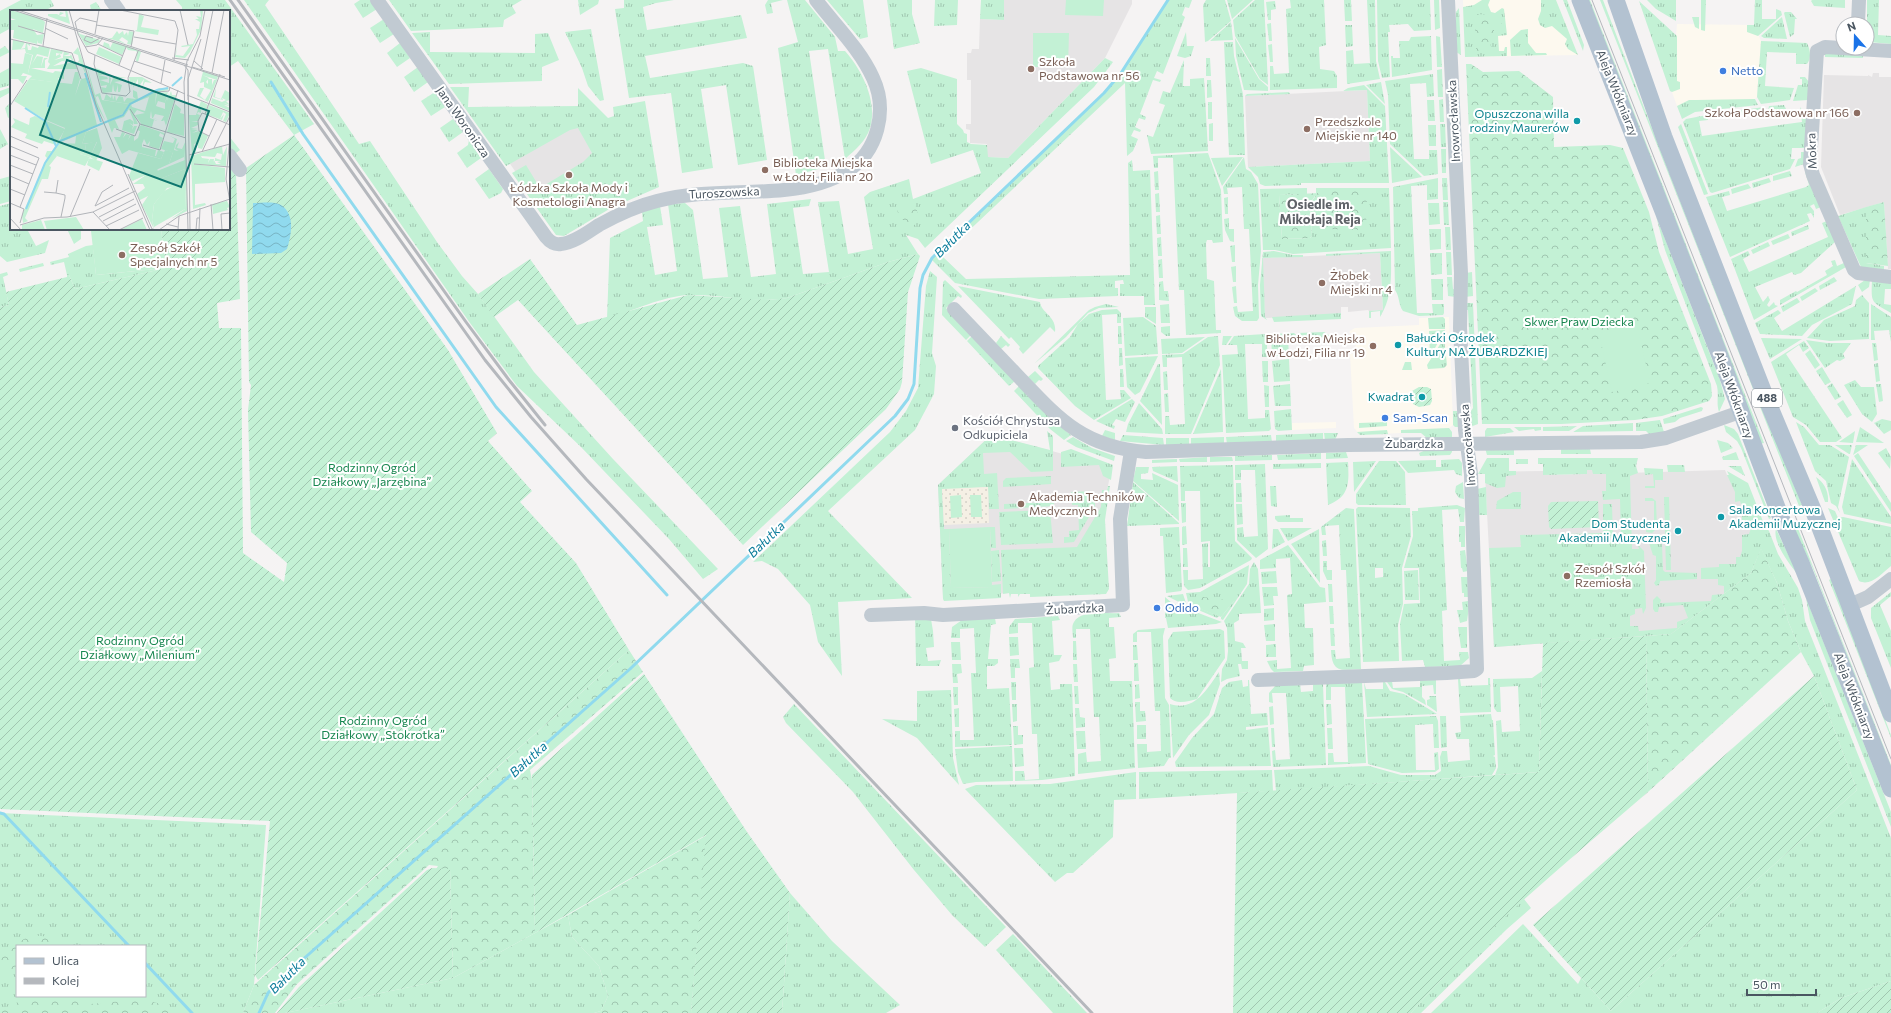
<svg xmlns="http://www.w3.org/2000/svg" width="1891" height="1013" font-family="Commissioner,sans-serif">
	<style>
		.commercial { fill: #fdf9ef }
		.education { fill: #e6e4e5 }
		.grass { fill: url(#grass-tufts); fill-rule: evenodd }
		.forest { fill: url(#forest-crowns) }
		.sand { fill: url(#sand-dots) }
		.garden { fill: url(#garden-furrows) }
		.pitch { fill: #c3f1d5 }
		.water { fill: url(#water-waves) }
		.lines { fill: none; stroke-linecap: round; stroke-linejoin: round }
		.stream { stroke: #90daee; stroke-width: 3 }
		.minor { stroke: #c1cad2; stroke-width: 14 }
		.major { stroke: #b3c2d1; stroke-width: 17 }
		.tram { stroke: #b5b8bd; stroke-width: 1 }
		.rail { stroke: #b5b8bd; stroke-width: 3 }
		.education-dot { fill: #8d6e63; stroke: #fff; stroke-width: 1.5 }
		.shop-dot { fill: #3f7fe0; stroke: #fff; stroke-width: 1.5 }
		.culture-dot { fill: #0f9aa8; stroke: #fff; stroke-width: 1.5 }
		.worship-dot { fill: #6b7280; stroke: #fff; stroke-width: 1.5 }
		.labels { text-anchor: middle; stroke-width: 4; stroke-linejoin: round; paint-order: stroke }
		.shield { fill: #fff; stroke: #808990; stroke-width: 1 }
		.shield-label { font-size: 11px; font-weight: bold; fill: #4a5661 }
		.education-label { font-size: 12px; fill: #785e54; stroke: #fff; text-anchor: start }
		.shop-label { font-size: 12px; fill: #366cbe; stroke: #fff; text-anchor: start }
		.street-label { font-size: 12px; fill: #4a5661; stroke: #fff }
		.culture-label { font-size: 12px; fill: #0d838f; stroke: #fff; text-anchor: end }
		.park-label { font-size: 12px; fill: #17864f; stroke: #fff }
		.worship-label { font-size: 12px; fill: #5b616d; stroke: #fff; text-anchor: start }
		.neighbourhood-label { font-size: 13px; font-weight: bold; fill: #5f6368; stroke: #fff }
		.water-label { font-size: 13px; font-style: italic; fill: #0c7c9b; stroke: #fff }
		.inset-river { fill: none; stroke: #90daee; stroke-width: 2 }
		.inset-road { fill: none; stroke: #b1b4b9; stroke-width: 1 }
		.view { fill: #0f766e; fill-opacity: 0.15; stroke: #0f766e; stroke-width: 2 }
		.inset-edge { fill: none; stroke: #4a5661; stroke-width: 2 }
	</style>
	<defs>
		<pattern id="grass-tufts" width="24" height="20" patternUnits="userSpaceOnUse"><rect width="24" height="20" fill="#c3f1d5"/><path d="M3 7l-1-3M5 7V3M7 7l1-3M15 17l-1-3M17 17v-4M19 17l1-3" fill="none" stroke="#a0c6b0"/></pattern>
		<pattern id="forest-crowns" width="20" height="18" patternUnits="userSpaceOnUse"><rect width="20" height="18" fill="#c3f1d5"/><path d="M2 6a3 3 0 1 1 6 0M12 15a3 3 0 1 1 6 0" fill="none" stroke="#a0c6b0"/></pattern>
		<pattern id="sand-dots" width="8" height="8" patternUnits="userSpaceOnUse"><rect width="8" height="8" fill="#f5f0e5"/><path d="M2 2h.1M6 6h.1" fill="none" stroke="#d4d0c7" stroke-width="1.8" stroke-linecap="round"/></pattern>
		<pattern id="garden-furrows" width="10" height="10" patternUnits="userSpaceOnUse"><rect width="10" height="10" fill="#c3f1d5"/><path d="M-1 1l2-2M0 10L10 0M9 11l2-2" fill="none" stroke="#a0c6b0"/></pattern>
		<pattern id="water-waves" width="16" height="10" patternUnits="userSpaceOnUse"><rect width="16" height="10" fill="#90daee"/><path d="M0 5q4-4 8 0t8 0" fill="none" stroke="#78b4c4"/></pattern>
	</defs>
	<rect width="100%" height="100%" fill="#f5f3f3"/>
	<path class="commercial" d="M1463 0H1556L1578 55 1465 57Z
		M1677 24 1754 25 1761 41 1757 97 1755 99 1677 106 1672 92Z
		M1449 317 1453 425 1449 428 1401 430V433L1360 435 1354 428 1350 354 1356 353 1355 333H1349L1350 331 1355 328 1419 325V318Z
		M1336 422V428L1292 430V423Z"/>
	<path class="education" d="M1004 0H1132V4L1105 58 1008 158 987 157V144L970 143V130L966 129V124H971V80H967V53H971L972 49H979L980 19 1004 20Z
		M1873 73H1879V77H1891V269H1888L1884 202 1840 215 1821 167 1824 75 1868 76V75L1872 77Z
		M1367 90 1370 161 1248 167 1245 96Z
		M590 124 629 189 552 224 508 161 564 128Z
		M1380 253 1383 310 1369 311 1368 310 1348 312V307H1341V313L1335 315 1265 318 1262 258Z
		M991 435 1112 467 1101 518 1081 590 943 596 938 485Z
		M1587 470H1593V474L1725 470 1727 475H1731L1752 524 1751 573 1671 634 1494 647 1485 474 1486 472 1543 471V475L1587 474Z"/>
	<path class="grass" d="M21 0H51L54 6 44 11H11V28L0 34V11Z
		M176 0H225L314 124 294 135 238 61 229 67V11H182V7Z
		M244 0H269L265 5 359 144 370 141 437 242 462 276 478 294 534 372 613 459 718 569 703 579 669 539 581 447 517 386 470 323Z
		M360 0H370L377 9 363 18 354 4Z
		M389 0H522L512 6 516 13 504 20 503 27 411 31Z
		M578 0H599L598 4 580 15Z
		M624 0H674L656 3 643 7 647 30 741 15 747 38 645 56 650 78 743 63 753 66 767 160 738 165 726 85 701 89 713 168 682 173 671 93 629 98 615 9 624 8Z
		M768 0H783L771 3 773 13 767 14 765 5Z
		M787 0H805L835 37 838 51H845C862 70 878 102 870 128 866 141 855 150 845 159L828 49 809 51 826 167 796 175 778 48 798 42Z
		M827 0H863L868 37 860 39Z
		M887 0H912V14L920 43 894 49Z
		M935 0H958L957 25 934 26Z
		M981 0H1004V20L980 19Z
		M1168 0H1192L1189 8 1185 7 1182 15 1185 17 1163 74 1157 71 1154 78 1161 80 1160 82 1153 80 1140 114 1146 117 1145 120 1139 118 1135 127 1141 130 1140 132 1134 130 1131 136 1138 139 1133 151 1127 156 1125 83 942 256 966 279 1130 275 1128 163 1132 160 1133 171 1150 170 1155 305H1144V296H1120V284H1124L1123 280 1115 281V288H1118V296L1039 299 955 283 931 259 935 254 1105 93 1121 73Z
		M1206 0H1225L1231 21 1208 41 1205 42 1203 5Z
		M1227 0H1253L1232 19Z
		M1255 0H1264L1268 85 1260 79 1235 36 1233 20Z
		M1290 0H1324L1326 45 1319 47 1320 69 1334 71 1337 76V88L1270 90V66H1273L1274 74 1289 73 1286 9 1291 8Z
		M1344 0H1351L1352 21H1345Z
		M1367 0H1375L1376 61 1380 79 1347 84 1346 51 1353 50 1354 64 1370 63Z
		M1377 0H1430L1431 30 1414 31 1408 24 1389 25 1390 32H1388L1390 77 1382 78 1378 61Z
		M1434 0H1439L1440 28 1435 30Z
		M1482 0H1490L1488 5 1491 12 1495 13 1502 8 1504 9 1507 35 1498 36 1499 51H1504L1505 47H1507V56L1465 57 1463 7 1474 5Z
		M1541 0H1556L1578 55 1568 49 1565 44 1567 39 1552 26 1545 28 1540 25 1538 19 1541 11Z
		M1563 0H1567L1584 45 1583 51Z
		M1588 0H1590L1764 443 1760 444Z
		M1600 0H1603C1667 169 1733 338 1802 505L1799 506Z
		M1647 0H1676V21L1656 9Z
		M1701 0H1706L1705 31 1701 30Z
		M1755 0H1762V19H1776V9L1781 11 1782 15 1758 36 1747 32V25H1754Z
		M1812 0H1845V8L1814 6 1811 1Z
		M1867 0H1879L1878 35 1891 36V44L1869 42 1867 40Z
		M1275 1 1276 9 1271 10V20H1268L1266 2Z
		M1639 1 1677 36V81L1680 82V89L1672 92 1670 91Z
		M96 2 102 11H89L91 10 90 5Z
		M1459 8 1461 55 1456 52V12Z
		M1785 12H1791L1797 19H1795L1794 34 1790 37 1784 13Z
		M1692 17H1699V29L1695 27Z
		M1782 17 1787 39 1764 38 1761 36Z
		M384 19 394 34 380 43 370 28Z
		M1231 22 1233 40 1210 41Z
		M1271 23 1272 41H1269L1267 24Z
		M1345 25H1352L1353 46 1346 47Z
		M591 29 604 100 600 101 588 86 582 68 565 32Z
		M1528 29V43L1536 53H1546L1547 55 1511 56 1510 40 1521 30Z
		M430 32V52L535 53V34L548 33 559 60 542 67V81L449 84 412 33Z
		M1186 32 1187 46H1194L1191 56 1185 58 1177 56Z
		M1431 36 1432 70 1392 77 1391 56H1393V58H1400L1399 41H1409L1411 37Z
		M1436 36 1440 37 1442 67H1437Z
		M1235 38 1259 79 1268 87V91L1244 90 1236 56Z
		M1761 41 1807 43C1810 49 1812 58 1807 64H1796V53L1767 52 1765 86 1794 88 1790 100 1761 104 1757 97Z
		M1224 42H1233L1234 56 1243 94 1245 155H1229Z
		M400 43 410 58 397 67 387 53Z
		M1272 44 1273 62H1270L1268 45Z
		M5 46 10 52 0 57V49Z
		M1825 53 1863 55V58L1825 57Z
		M1105 58 1113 62 1094 87 925 248 918 239 906 235 918 254 888 262 787 298C755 304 722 294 689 295 663 296 632 311 607 319L610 238 643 221 642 212 660 206 663 225 647 227 655 275 677 271 668 204 685 203 693 210 703 279 728 277 719 208 740 206 751 277 776 274 767 204 811 199 809 206 793 208 803 274 829 272 818 202 839 201 848 254 873 249 864 197 870 192 909 179 913 199 981 173 973 150 931 164 907 71 921 68 957 79V124L963 130 964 133 967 134V142L971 144 987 145 988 157 1008 158Z
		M1206 58H1210L1211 76H1206Z
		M1184 60 1183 86H1190V79L1204 78 1208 151 1151 154 1147 135 1153 137 1165 105 1159 103 1163 91 1170 93Z
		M11 67V85L0 88V73Z
		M418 67 428 82 414 92 404 77Z
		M1442 69 1443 97H1438L1437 70Z
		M1433 74 1434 96 1427 97 1426 83 1410 84 1414 159H1429V150H1437L1438 174 1424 176 1390 144 1388 95 1385 81Z
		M1800 77H1805L1809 82 1808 100 1793 101 1798 85H1802V79H1800Z
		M1207 80H1211L1212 97 1207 98Z
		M1381 82 1385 104 1366 85Z
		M1364 85 1385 106 1389 183H1301V185L1265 186 1260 184 1258 177 1248 167 1370 161 1367 90 1343 91 1348 88Z
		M11 87V92L0 98V91Z
		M450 87H469L468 107 578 106V88L608 118 614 116 613 107 645 101 659 187 611 208 564 236 556 235 512 173 526 165 540 188 583 162 592 153 578 128 570 130 506 166Z
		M435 92 445 107 431 116 421 101Z
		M1289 92 1290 94 1245 96 1247 94Z
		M1443 99 1444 122H1440L1439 100Z
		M1755 99 1758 105 1695 112 1682 119 1677 106 1689 100H1695Z
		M1427 100H1434L1435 121H1428Z
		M11 102V112L9 114 10 117 8 118 5 108Z
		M1208 102H1212V119H1208Z
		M1784 105 1786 109 1768 111 1769 106Z
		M1764 107 1766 112 1749 114 1750 109Z
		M1800 107 1807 117 1805 148H1792L1791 159H1795L1790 169 1712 193 1710 192 1683 122 1686 119 1707 115 1708 120 1699 121 1702 136 1802 122Z
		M1745 110 1747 114 1730 117V112Z
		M1726 112 1728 117 1710 119V115Z
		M453 119 463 132 449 142 440 128Z
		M1213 123V141H1209V124Z
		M1440 124H1445L1446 147H1441Z
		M1681 124 1708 194 1704 195 1678 127Z
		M1428 125H1436V146H1429Z
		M0 129 8 144 0 149Z
		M229 136 240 150 236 153 229 148Z
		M469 140 481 158 467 168 457 153 468 145Z
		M1390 147 1422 177 1392 183Z
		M1441 149H1446V173H1442Z
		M1801 152H1805L1804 164 1795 167 1798 159 1801 158Z
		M1208 153 1221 190 1223 242 1213 243 1212 240H1207L1206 243 1207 279 1214 281 1216 330H1221V333L1186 335 1184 290H1179L1173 158H1158V168H1154L1153 156Z
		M1243 157 1222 186 1211 158Z
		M1244 157 1246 169 1251 172 1258 184 1261 251 1258 285 1259 318 1257 321H1242L1235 316 1233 307 1237 306 1238 312 1253 311 1249 229H1244L1242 187 1227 188 1228 194H1224L1223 187Z
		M489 169 503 189 501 193 489 199 475 179Z
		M1158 171 1159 190H1155L1154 172Z
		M1790 171 1792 176 1773 181V176Z
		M1805 172H1806L1821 207 1816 209 1814 204 1810 206 1814 211V218L1811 213 1807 214 1810 221 1730 257 1706 197 1729 191 1730 195 1722 197 1727 211 1806 187 1809 185Z
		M11 176V201L0 204V179Z
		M1438 178V199L1427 200V185L1411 186 1417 313H1433L1432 304H1444V313L1443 315 1419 316 1403 311C1398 304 1400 297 1395 290L1393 187Z
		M1442 178H1447L1448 200H1443Z
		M1769 178 1771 182 1753 188 1752 183Z
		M1748 184 1751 188 1732 194 1731 189Z
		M1307 188V194L1279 195 1282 239 1310 238 1312 236 1310 203 1318 193H1316V188H1389L1391 248 1293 254 1275 250H1263L1260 189Z
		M1159 193 1160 212H1156L1155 194Z
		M1228 197V214H1225L1224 198Z
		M1443 202H1448L1449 225H1444Z
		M11 203V229H27L36 246 49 240 45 253 7 262 0 256V206Z
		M1428 203H1439L1440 224 1429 225Z
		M1866 207V263L1884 266V270L1861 267 1838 216Z
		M1160 215 1161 234H1157L1156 216Z
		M1656 216 1720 380 1725 399 1719 412C1716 403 1719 395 1717 386L1665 250Z
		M1229 218V229H1234V242L1230 241 1225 230 1224 219Z
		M1827 221 1835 242 1801 273 1794 275 1792 272 1755 287 1763 302 1768 296 1770 300 1767 305 1769 307 1774 302 1775 305 1778 306 1754 320 1731 259 1748 251 1750 255 1743 259 1749 272 1828 237 1822 223Z
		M1808 225 1809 229 1792 236 1791 232Z
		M1445 227H1450L1451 250H1446Z
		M67 229H81V239L74 244Z
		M1429 229H1441V249L1430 250Z
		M1788 234 1790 238 1773 245 1771 241Z
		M1161 237 1162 256H1158L1157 238Z
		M1768 242 1770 246 1753 254 1751 250Z
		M93 245 96 275 166 268 75 289 69 275H67L64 262 51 265 50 262 69 257 68 254 86 246Z
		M1235 245V262H1232L1230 246Z
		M1274 251 1293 255H1303V257L1263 258 1265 317 1267 320 1261 316 1260 285 1263 252Z
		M1391 251C1391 275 1393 296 1380 317V311L1371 312V318H1369V311L1383 310 1380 253 1326 256V254Z
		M1446 252H1451L1452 275H1447Z
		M1430 253H1442V274L1431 275Z
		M1162 259 1163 278H1159L1158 260Z
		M1835 260 1837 266 1844 263 1846 267 1780 305V300L1796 291 1797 292 1827 275 1825 271 1833 266 1831 261Z
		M43 263 44 266 20 272 19 269Z
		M1236 266V282H1233L1231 267Z
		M930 271 937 277 932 353 936 366 934 394 915 430 828 511 912 598 838 602 842 676 818 642 810 605 778 569 762 561 753 562 890 432 906 411 918 388 926 286Z
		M7 272 8 275 3 277 9 305 0 307V274Z
		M1472 272 1473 296 1465 297 1466 273Z
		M1447 277H1452L1453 289 1456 290V297L1448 296Z
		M1834 277 1837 281 1820 290 1819 286Z
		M1431 279H1443V300H1432Z
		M945 280 962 296 961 298 958 296 946 308 971 335 966 340 942 315 943 282Z
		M1865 280H1870L1869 287 1862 292 1858 285Z
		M1872 280 1891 283V289H1885L1884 304 1891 305V313C1871 301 1871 304 1872 280Z
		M1163 281 1164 291H1168L1169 301 1159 300V282Z
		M958 286 1040 302C1041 313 1057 316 1055 332L1050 327 1023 354 1019 349 1020 347 1011 337 1009 339Z
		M1236 286 1237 303H1234L1232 287Z
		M1856 286 1852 304 1812 325 1802 336 1760 334 1755 323 1778 310 1781 313 1774 318 1782 331Z
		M1815 288 1818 291 1802 301 1800 297Z
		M1862 295 1869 303V339L1830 341 1807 338 1824 320 1855 306 1856 300Z
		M1797 298 1800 302 1783 312 1781 307Z
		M1465 303H1473L1478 424 1470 427 1469 414 1473 408 1468 310H1465Z
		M1106 304 1119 307 1099 308 1088 313 1066 337 1034 364 1089 310 1095 307Z
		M1169 304 1170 323H1161L1160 305Z
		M1871 304 1891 317V342L1889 330 1874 331 1875 340H1871Z
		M1145 307H1156V324L1145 317Z
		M1117 309 1121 313V323H1117V314L1102 315 1106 400 1121 399 1120 390H1124L1131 398 1094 420 1075 406 1038 368V366L1070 337 1078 324 1089 314 1102 310Z
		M1341 313V319L1274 322 1272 317Z
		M1143 317 1156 326 1158 354 1125 356 1123 318Z
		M1443 317 1445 319V329H1429L1428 318Z
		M1118 326H1121L1122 344H1118Z
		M1170 326V336H1166L1161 332V327Z
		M1445 330 1430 357 1429 331Z
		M1324 332 1332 337 1304 338 1297 333Z
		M1294 333 1301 339H1288L1289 356H1272L1271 334Z
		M1265 334 1267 336V357H1262V344H1245L1248 419 1265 418V410H1269L1271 429 1269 431 1226 433 1222 355 1238 354 1237 345H1228L1234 336Z
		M972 336 1015 381 1009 386 967 341Z
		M1001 336 1010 345 1008 347 1006 345 1001 349 996 343Z
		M1218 336 1220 365 1191 434H1165V416H1169L1170 425 1185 424 1182 357 1167 358V367H1163L1162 355 1183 354 1208 337Z
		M1223 336H1232L1226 345H1222Z
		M1205 337 1182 353 1162 354 1161 339Z
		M1444 338 1447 365 1444 368 1428 369 1427 365Z
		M1761 338H1763L1802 339 1770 359Z
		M1806 340 1827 343H1851L1843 354 1845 358 1840 361 1837 360 1825 368Z
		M1804 341 1809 348 1803 352 1799 345 1786 354 1842 438 1836 442H1820L1806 425 1793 417 1771 362Z
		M1872 343H1876L1878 360 1874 361Z
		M1119 348H1122L1123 365 1119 366Z
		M1810 350 1820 365 1815 369 1805 354Z
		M1158 356 1140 392 1135 395 1127 387 1125 358Z
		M1289 359 1290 381 1274 382 1272 361Z
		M1262 361H1268V382H1263Z
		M1405 362H1411L1412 370H1402Z
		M1878 363 1880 381 1876 382 1874 364Z
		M1158 364H1160L1162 425 1140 401Z
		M1822 367 1831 382 1825 385 1816 371Z
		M1120 369H1123L1124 387H1120Z
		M1221 369 1223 432 1193 434Z
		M1035 371 1043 379 1041 381 1039 380 1035 384 1028 377Z
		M1167 371 1168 390H1164L1163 372Z
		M1855 380 1861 387H1874L1877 414 1872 422 1862 414 1844 385Z
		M1832 383 1841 397 1835 400 1827 387Z
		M1290 384 1291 406H1275L1273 386Z
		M1876 384H1881L1883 401 1879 402Z
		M1264 385 1269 386V407H1265Z
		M1019 386 1051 419 1071 435 1064 440 1050 429 1014 391Z
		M1168 393 1169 412H1165L1164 394Z
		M1132 399 1135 402 1125 422 1116 419 1112 425 1115 426 1114 429 1096 421Z
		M1843 400 1852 415 1847 418 1837 404Z
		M1139 403 1162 429 1163 434 1126 432 1128 424Z
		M1701 407 1703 408 1702 411 1680 418 1675 422 1664 424 1663 419Z
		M1291 409 1292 430 1278 431 1275 429 1274 411Z
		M1453 411H1457L1461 427H1455L1453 425Z
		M1882 419 1891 421V430L1884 434 1874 423Z
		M1660 420 1664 432 1650 435 1646 431H1636V423Z
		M1387 422V426L1359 428V423Z
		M1796 422 1804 427 1819 445H1830L1849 457 1838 507 1840 513 1836 506 1831 503 1826 481 1815 471Z
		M1633 423V431L1573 432 1583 426Z
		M1724 425 1734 429 1738 434 1771 518 1769 519 1741 448 1737 441 1726 432Z
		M1577 426 1569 431H1543V427Z
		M1514 427H1541V430L1535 431 1534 429 1519 431Z
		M1860 427 1884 443 1856 442Z
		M1449 428 1452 432V439H1428L1421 433H1401V430Z
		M1487 428H1510L1514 432 1485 437V431Z
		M1105 430 1115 433V440L1102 436Z
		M1387 430 1388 434 1360 435 1357 432Z
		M1047 431 1053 436V471L1031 472 1010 452 983 453 984 474 997 473 999 509H989L988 487 942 490 944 529H949L951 588 992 587V585L1001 584V598L944 601 943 599 938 485 991 435 1050 450Z
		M1855 431 1853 443 1839 442Z
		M1323 433V440L1276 442V435Z
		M1324 433H1338L1335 440H1325Z
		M1123 435 1163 438 1164 445 1120 441Z
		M1271 435 1272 442 1227 444 1226 437Z
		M1073 437 1092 448 1115 456 1114 461 1076 447 1066 441Z
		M1224 437V444L1191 445V438Z
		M1166 438H1189V445H1166Z
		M1717 440 1728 443 1733 448 1721 453Z
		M1835 445H1852L1850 454H1849Z
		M1856 445H1868L1853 455Z
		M1485 448H1514V455H1487Z
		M1886 448 1891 457 1890 469 1878 453Z
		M1071 449 1113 465 1111 480 1103 476 1099 465 1061 467V452Z
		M1428 449H1452V452L1450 455 1420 456 1419 453Z
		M1561 449H1590L1591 454H1561Z
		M1346 452 1348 458 1326 459V453Z
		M1736 452 1739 460H1723L1722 457Z
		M1321 453V459L1278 460 1277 455Z
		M1858 453 1891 503V512L1854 456Z
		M1272 455V460L1235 461V456Z
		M1207 457V462H1180L1179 459Z
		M1210 457H1232L1233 461 1210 462Z
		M1487 458H1509V471H1516V475L1506 476 1505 487 1497 488 1485 483V474H1478Z
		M1538 458H1638L1636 466 1638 473 1630 476 1632 549H1639L1638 545 1644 551 1646 608 1643 614 1642 608 1635 609V614L1630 616V626H1638L1639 631 1677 628V622L1688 618 1683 605 1659 607 1658 612H1655L1653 609V600L1657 596 1661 600 1660 603 1711 601 1712 595 1724 594V586L1718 585V579H1701V568L1719 567V564H1736V557H1740L1742 551V535L1749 534 1751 528 1749 525 1742 524V512L1743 510 1740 501 1735 502V492L1727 475H1729L1727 471 1748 483 1764 524 1769 531 1778 554 1798 588 1802 600 1805 621 1891 838V981L1841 998 1817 1013H1431L1523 924 1578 984 1581 978 1611 1011 1857 790 1814 676 1801 652 1788 621 1777 583 1761 549 1751 573 1671 634 1494 647 1489 548 1521 547 1520 535 1603 533V504H1612L1613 538H1610L1611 543H1619V537H1621L1620 499 1603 500 1602 491H1606V474H1593L1592 470H1587V474L1543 475V464H1538Z
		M1177 459V462L1152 463V460Z
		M1459 459 1462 463V476L1456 474 1454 470 1408 473 1398 461 1436 460V467H1441V460Z
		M1516 459H1528V464H1516Z
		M1852 459 1891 517V524L1844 514 1842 507Z
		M1376 461 1354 492 1353 462Z
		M1379 461H1396L1405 472 1406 505H1358L1356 503V494Z
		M1348 462C1349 483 1350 496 1328 505L1326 463Z
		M1321 463V468L1273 469V464Z
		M1265 464 1268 549 1256 558 1237 540V528L1243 527 1244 537 1258 536 1255 470H1241V480H1235V465Z
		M1233 465 1235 541 1252 558 1251 560 1200 588 1188 590 1184 586 1183 570H1188V580L1203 579 1202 544 1208 543V567H1210V541L1201 542 1200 491H1185V501H1181L1180 466Z
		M1667 465H1684L1685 472H1668Z
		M1177 466 1178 482 1153 471 1152 467Z
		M1728 466H1741L1745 476Z
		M1136 467H1149L1148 473 1141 474V479L1153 480 1152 473 1178 485 1179 521 1133 481Z
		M1644 468 1663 469V480H1655V488H1645V486H1654L1653 474 1645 475Z
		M1051 476V484L1003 487V481L1006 478Z
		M1816 477C1824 482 1829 492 1828 502H1825Z
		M1133 482 1179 523V524L1127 526Z
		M1463 482 1464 499 1459 498 1455 492 1456 486Z
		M1236 483H1241L1242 502H1236Z
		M1108 486H1110L1105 520 1109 589 1106 594 1030 597V594H1020L1018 597V594H1011L1010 598 1009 593 1003 594 1001 550 1077 547 1101 507 1102 490H1107Z
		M1270 486H1276L1277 507 1271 506Z
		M1486 487 1487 515H1477V489Z
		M1092 491 1093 502H1095V507L1074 542 1064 543V537H1069V531L1079 530 1078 505H1072L1071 492Z
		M1513 492H1521V509H1496L1497 501Z
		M1664 497H1669L1671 570H1666Z
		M1645 498H1652L1656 501 1657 528 1652 533 1646 532V530H1654V501H1645Z
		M1054 502V506L1004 509V504Z
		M1181 503H1186V522L1182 523Z
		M1236 504H1242L1243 524 1237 525Z
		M1457 505 1465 508 1464 522H1460L1458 509 1442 510 1447 610 1442 611 1444 661 1460 660 1459 652H1468L1469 658 1460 666 1425 667 1423 660 1402 661 1400 624 1404 604 1420 603 1419 568H1404L1413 536 1412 511H1418V508Z
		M1358 507 1410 508 1411 536 1402 568 1403 604 1398 625 1399 661 1363 662 1356 509ZM1375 568H1383V577L1375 578Z
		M1346 508 1354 509 1361 669C1342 670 1332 674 1331 650H1335L1336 659 1350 658 1346 570H1341L1339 525 1325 526 1326 535H1322L1321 527Z
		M1828 508 1835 511 1838 518 1843 517 1891 527V566C1882 573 1871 587 1859 581Z
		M1050 510 1053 543 1001 545 999 512Z
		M1290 515V518H1303V522H1278L1275 519V516Z
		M1795 521 1891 765V768L1813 569 1791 522Z
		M1186 526 1187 544 1182 545V527Z
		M1459 526H1465V547H1461V542H1459Z
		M990 527H995L996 548H991Z
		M1179 527 1182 589 1181 591 1166 593 1163 536H1160V528Z
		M1280 528H1312L1288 541Z
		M1273 529H1278L1285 542 1272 549Z
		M1319 529 1320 582V583L1291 544Z
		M1776 529 1798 575C1790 565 1772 542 1776 529Z
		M1326 540 1327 556H1323L1322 541Z
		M1649 543 1662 544 1663 570 1665 572 1697 573V579L1660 581 1659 585 1656 586 1654 583 1656 580V556L1653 555Z
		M1288 545 1320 587 1325 588 1326 602 1304 604 1305 628H1313L1314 665 1304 666 1303 671 1274 672 1271 669 1267 661 1277 660V669L1291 668 1287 595 1292 594 1290 558 1276 559V568L1260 569V560Z
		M1183 548H1187L1188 567H1183Z
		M999 550 1001 581 992 582 991 551Z
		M1465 550 1468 571 1463 572 1462 568H1461L1460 551Z
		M1323 561H1327V570H1332V580H1327L1323 571Z
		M1254 562 1258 569 1261 613 1239 614V620L1234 623 1235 641 1243 643 1246 648H1241L1242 661H1248V669H1242L1241 664H1238L1240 676 1227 679 1221 682 1222 669 1227 660 1228 651 1227 628 1224 621 1249 584 1250 569Z
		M1249 565 1247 584 1223 620 1221 619V617L1234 601 1199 608 1219 616 1217 618 1189 606 1186 593 1200 592Z
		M1418 570 1419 600H1405L1404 571Z
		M1276 571 1277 583 1262 584 1261 572Z
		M1461 577H1468V597H1464V593H1462Z
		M1832 578 1891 735V738L1829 580Z
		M1328 584H1332L1333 602H1329Z
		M1262 587H1277L1278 596H1273L1274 605 1264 606Z
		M1891 592V596L1880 605 1891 631V668L1871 618V608Z
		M1183 594 1187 606 1167 596Z
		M1165 597 1172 603 1222 622 1216 624 1168 628 1166 618H1165Z
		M1806 598 1891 812V827L1810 620Z
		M1468 601 1469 607 1467 621 1460 623 1457 610H1463L1462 602Z
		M1329 606H1333L1334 624H1330Z
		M1274 608V620L1264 621V609Z
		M1119 613 1121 617 1109 618V627H1114L1116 658 1109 659 1110 681H1132L1135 768 1078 774V754L1086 752 1087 762 1101 761 1099 717H1094L1090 629H1076V638H1073C1073 633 1071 626 1074 622 1080 610 1107 614 1119 613Z
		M915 616 931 619 933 631 934 647 926 648 928 661 941 660 939 666H916Z
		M1058 616 1060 620 1052 621 1054 655H1062L1059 661 1049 663 1051 690 1060 689V684H1072L1075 776 1042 780 1015 781V771H1024L1025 780 1039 779 1037 734H1032L1029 668 1034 667 1032 623H1018V633L1009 634V627L1015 619Z
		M995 618 996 624 991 625 988 659H998V663L994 666H987V689L1009 688 1012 745 955 747V731H960V740H974L971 673H976L974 628 960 629V638H951L952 627 962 620Z
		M1275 624V641H1266L1264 625Z
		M1458 627H1467V648H1461Z
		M1165 628 1163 636 1165 698 1169 705 1171 758H1169L1164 766 1138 768 1137 744H1147V752L1161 751 1160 711H1155L1151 632H1137V642H1133V634L1138 630Z
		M1330 628H1334L1335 646H1331Z
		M1220 629 1224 631 1225 658 1197 699C1189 701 1176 705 1170 698L1168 640 1173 632Z
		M1009 637H1018L1019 655 1010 656Z
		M1073 641H1076L1077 660H1073Z
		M951 642H960L961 660H952Z
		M1276 644V657H1266V645Z
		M1133 645H1137L1138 660H1133Z
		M1010 659H1019L1020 668H1015V678H1011Z
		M1134 663H1138L1139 681H1134Z
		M952 664H961L962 673 957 674 958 683H953Z
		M1073 664H1077L1078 682H1074Z
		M1542 671 1539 772 1495 775 1498 767 1496 721 1501 720 1502 732 1520 731 1518 686 1500 687 1501 712H1497L1494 708 1493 679 1532 678Z
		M1219 672 1220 684 1209 715 1189 735 1173 758 1170 704C1195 712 1207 689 1219 672Z
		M1488 678H1490L1491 712 1460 713 1458 679H1460L1461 686 1488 685Z
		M1242 680 1243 687 1248 686V680H1249L1251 714 1267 713 1268 725 1246 727V730L1268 727 1271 766 1176 767 1175 762 1192 738 1214 714 1222 688 1229 682Z
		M1420 680H1436V694H1434L1433 685 1422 686V697L1425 700 1426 705 1403 692 1392 689 1387 682 1392 681 1393 688 1420 687Z
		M1383 681 1385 682 1390 691 1404 694 1437 714 1367 717 1364 682 1366 689H1383Z
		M1011 682H1016V700H1012Z
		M1362 682 1366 763 1328 765V753H1333L1334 762H1348L1345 687H1331V700H1326V684Z
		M1139 684 1140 698 1135 699V685Z
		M1300 684 1301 692 1313 691V684H1323L1326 765 1273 767 1272 751 1275 750 1276 760 1290 759 1286 693H1272L1273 703 1269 702V693L1276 685Z
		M1074 686H1078L1079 704H1075Z
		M953 687H958V705H954Z
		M951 690 953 758 959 785 917 738 882 719 917 721V691Z
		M1429 696H1436L1437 712 1427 705V700L1430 699Z
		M1135 702H1140V711H1145L1146 721 1136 722Z
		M794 704 1006 927 985 947 952 915 914 870 853 792 786 723 783 717Z
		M1012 704H1017V721L1013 722Z
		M1326 704H1331L1332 724 1327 725Z
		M1273 706 1274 724 1270 725 1269 707Z
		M959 708V727H955L954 709Z
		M1075 708H1079L1080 717 1085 718V727L1076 728Z
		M1491 714 1492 720H1493L1495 755 1493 756 1495 757 1496 768 1492 775 1276 791 1274 770 1369 766 1401 775H1435L1441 771 1440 757 1442 751H1447L1448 762 1470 760 1469 739H1457L1455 733 1461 732 1460 716Z
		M1436 716 1438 721 1439 748H1434L1433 724 1415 725 1416 770H1435L1434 753 1438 752 1439 769 1435 772 1402 773 1368 764 1365 719Z
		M1440 716H1446L1447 747 1441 748Z
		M1137 725H1146V739H1137Z
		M1013 726H1018V735H1023V744L1014 745Z
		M1271 728H1274L1275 747H1272Z
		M1327 728H1332L1333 749H1328Z
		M1076 731H1085L1086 749H1077Z
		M1012 746 1013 781 976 782 963 784 958 772 955 749Z
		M1014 748H1023L1024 766 1015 767Z
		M1272 770 1273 791 1139 799V772Z
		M1136 772V799L1114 800 1113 837 1073 873H1067L1055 882 965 789 976 785 1050 784Z
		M0 813 266 825 254 985 243 1013H0ZM17 946H145V996H17Z
		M790 893 832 941 900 1005 886 1013H782Z
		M1524 899 1531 908 1507 929 1421 1013H1411C1446 973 1484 934 1524 899Z
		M568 915 572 937 599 966 608 996 601 1011 594 1013H285L453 978Z
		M1013 934 1087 1013H1053L996 950Z"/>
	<path class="forest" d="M1477 14 1490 15 1501 21 1503 28 1494 29V35L1490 41 1491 47 1485 51 1477 52C1475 45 1474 22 1477 14Z
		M1466 64H1471L1483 72 1519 71 1553 97 1554 147 1610 145 1623 148 1649 212 1659 252 1711 384 1712 396 1709 401 1662 416 1635 420 1561 424H1482Z
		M1329 188 1367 189 1366 230 1328 229Z
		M1319 193V196H1315L1310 203 1312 236 1310 238 1282 239 1279 195Z
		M1884 202 1888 266 1866 263V207Z
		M915 203 918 215 916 224 912 226 899 217 897 209Z
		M1761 548 1777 583 1788 621 1801 652 1648 792 1646 636 1671 634 1751 573Z
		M1202 597H1203L1234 601 1221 617 1198 608Z
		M629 650 643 672 530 770 532 780 535 933 453 978 450 869H436L438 866 429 865 297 984 275 1013H243L254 985Z
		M707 835 691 1013H594L601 1011 608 996 599 966 572 937 568 915Z
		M31 935 50 937 67 946H17V973L0 972V953Z
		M26 996H82L81 1005 141 999 161 1004 173 1013H0V1008L12 1006Z"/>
	<path class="sand" d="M988 487 989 523 944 525 942 489Z"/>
	<path class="garden" d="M294 135 448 350 497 433 488 441 532 491 520 502 576 563 629 650 258 980 255 975 270 821 0 809V307L9 305 6 292 67 277V275H69L75 289 166 268 161 229H229V163L236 173 240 299 217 303 219 328H241L243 553 284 582 287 563 251 532 248 410 251 385 249 382 246 168Z
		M1305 206 1306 226H1284L1283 208Z
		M918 254 920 256 908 292 902 382 900 389 886 409 743 545 518 300 494 317 478 294 530 259 577 325 688 295 770 300 787 298 888 262Z
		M1419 387H1427L1431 389 1432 401 1430 405 1419 407 1413 404 1412 391Z
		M1598 501 1599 527 1551 529 1549 527 1548 506 1551 502Z
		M1646 636 1648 792C1566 863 1482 931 1411 1013H1233L1237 793 1539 772 1543 643Z
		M644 674 747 832 790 893 782 1013H691L706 835 535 933 532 775Z
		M1814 676 1857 790 1611 1011 1533 925Z
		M432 868 450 869 453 978 285 1013H277L299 987 427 870Z
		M1891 981V1013H1817L1841 998Z"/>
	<path class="pitch" d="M1066 0H1104L1103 16 1065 15Z
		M1033 33H1069L1068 67H1033Z
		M106 229H161L166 268 96 275 91 231Z
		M1637 325 1650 383 1612 392 1599 333Z
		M961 495 962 517 951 518 950 496Z
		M970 495H981L982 517H971Z
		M990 527 992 587 951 588 949 529Z"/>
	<path class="water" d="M253 203C261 203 274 201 281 205 296 215 291 236 287 249L281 253 252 254Z"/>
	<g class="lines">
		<path class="stream" d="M271 82 303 134 496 407 667 595
			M0 813 4 814 129 946
			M145 963 192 1013
			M259 1013 268 993 282 978 630 669 895 416 908 399 914 384 920 288 923 275 932 258 1104 93 1121 73 1168 0"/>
		<path class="minor" d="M111 0 119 11
			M377 0 546 237C550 242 554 245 561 244 574 243 588 232 599 225 617 215 637 206 657 201 698 190 742 194 784 190 805 188 829 183 847 171 878 152 888 110 873 78 860 49 835 25 816 0
			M1858 24 1859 0
			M1891 51 1825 47 1817 51 1810 164 1813 175 1854 270 1858 273 1891 277
			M229 155 240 170
			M954 309C975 331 996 353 1017 375 1058 418 1082 447 1146 452L1348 445 1641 442 1666 438 1740 412
			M1850 605 1868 597 1891 579
			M871 615 924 613 943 615 1123 605 1120 519 1131 451
			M1258 680 1447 673 1474 671 1477 669 1471 474 1465 430 1460 328 1461 273 1448 0"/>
		<path class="major" d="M1580 0 1720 356 1781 518 1801 563 1891 789
			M1616 0 1664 137 1764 393 1814 512 1891 714"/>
		<path class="tram" d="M1592 0 1891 759"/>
		<path class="rail" d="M230 0 485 360 531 417 586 479 1092 1013
			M238 0 466 322 509 380 545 425"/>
	</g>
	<g class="education-dot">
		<circle cx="1031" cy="69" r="4"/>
		<circle cx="1857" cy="113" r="4"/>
		<circle cx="1307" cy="129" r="4"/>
		<circle cx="765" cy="170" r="4"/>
		<circle cx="569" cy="175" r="4"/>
		<circle cx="122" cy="255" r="4"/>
		<circle cx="1322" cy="283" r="4"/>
		<circle cx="1373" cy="346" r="4"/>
		<circle cx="1021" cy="504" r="4"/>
		<circle cx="1567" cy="576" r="4"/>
	</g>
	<g class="shop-dot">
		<circle cx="1723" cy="71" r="4"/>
		<circle cx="1385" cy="418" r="4"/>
		<circle cx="1157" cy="608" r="4"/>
	</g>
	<g class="culture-dot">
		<circle cx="1577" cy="121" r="4"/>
		<circle cx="1398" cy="345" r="4"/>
		<circle cx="1422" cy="397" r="4"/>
		<circle cx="1721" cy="517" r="4"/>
		<circle cx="1678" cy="531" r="4"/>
	</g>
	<circle class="worship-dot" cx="955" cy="428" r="4"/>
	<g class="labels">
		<rect class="shield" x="1752" y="389" width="30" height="18" rx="3"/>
		<g class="shield-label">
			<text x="1767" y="402">488</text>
		</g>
		<g class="education-label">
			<text x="1039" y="66">Szkoła<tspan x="1039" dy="14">Podstawowa nr 56</tspan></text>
			<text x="1849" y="117" text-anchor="end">Szkoła Podstawowa nr 166</text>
			<text x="1315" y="126">Przedszkole<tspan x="1315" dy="14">Miejskie nr 140</tspan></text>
			<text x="773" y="167">Biblioteka Miejska<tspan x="773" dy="14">w Łodzi, Filia nr 20</tspan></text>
			<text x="569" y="192" text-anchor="middle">Łódzka Szkoła Mody i<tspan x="569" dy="14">Kosmetologii Anagra</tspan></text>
			<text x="130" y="252">Zespół Szkół<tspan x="130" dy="14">Specjalnych nr 5</tspan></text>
			<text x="1330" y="280">Żłobek<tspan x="1330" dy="14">Miejski nr 4</tspan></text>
			<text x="1365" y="343" text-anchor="end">Biblioteka Miejska<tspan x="1365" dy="14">w Łodzi, Filia nr 19</tspan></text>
			<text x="1029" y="501">Akademia Techników<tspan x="1029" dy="14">Medycznych</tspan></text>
			<text x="1575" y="573">Zespół Szkół<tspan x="1575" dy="14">Rzemiosła</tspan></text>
		</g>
		<g class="shop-label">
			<text x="1731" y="75">Netto</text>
			<text x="1393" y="422">Sam-Scan</text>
			<text x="1165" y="612">Odido</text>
		</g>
		<g class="street-label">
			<text transform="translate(1617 93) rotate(68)" y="4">Aleja Włókniarzy</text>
			<text transform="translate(1454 121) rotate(-93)" y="4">Inowrocławska</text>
			<text transform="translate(463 122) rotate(55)" y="4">Jana Woronicza</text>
			<text transform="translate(1812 151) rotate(-92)" y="4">Mokra</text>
			<text transform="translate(724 193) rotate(-3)" y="4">Turoszowska</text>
			<text transform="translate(1734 395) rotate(70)" y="4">Aleja Włókniarzy</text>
			<text x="1414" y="448">Żubardzka</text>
			<text transform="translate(1468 445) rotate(-95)" y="4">Inowrocławska</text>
			<text transform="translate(1075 609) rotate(-3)" y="4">Żubardzka</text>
			<text transform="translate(1854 696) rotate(69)" y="4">Aleja Włókniarzy</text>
		</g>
		<g class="culture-label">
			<text x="1569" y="118">Opuszczona willa<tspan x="1569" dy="14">rodziny Maurerów</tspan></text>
			<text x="1406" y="342" text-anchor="start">Bałucki Ośrodek<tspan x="1406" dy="14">Kultury NA ŻUBARDZKIEJ</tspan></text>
			<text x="1414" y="401">Kwadrat</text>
			<text x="1729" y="514" text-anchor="start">Sala Koncertowa<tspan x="1729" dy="14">Akademii Muzycznej</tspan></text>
			<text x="1670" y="528">Dom Studenta<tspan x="1670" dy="14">Akademii Muzycznej</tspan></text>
		</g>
		<g class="park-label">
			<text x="1579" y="326">Skwer Praw Dziecka</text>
			<text x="372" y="472">Rodzinny Ogród<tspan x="372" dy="14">Działkowy „Jarzębina”</tspan></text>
			<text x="140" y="645">Rodzinny Ogród<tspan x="140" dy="14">Działkowy „Milenium”</tspan></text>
			<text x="383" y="725">Rodzinny Ogród<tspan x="383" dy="14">Działkowy „Stokrotka”</tspan></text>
		</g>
		<g class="worship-label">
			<text x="963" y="425">Kościół Chrystusa<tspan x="963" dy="14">Odkupiciela</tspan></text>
		</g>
		<g class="neighbourhood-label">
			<text x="1320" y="209">Osiedle im.<tspan x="1320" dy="15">Mikołaja Reja</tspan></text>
		</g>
		<g class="water-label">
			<text transform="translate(952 239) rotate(-45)" y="5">Bałutka</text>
			<text transform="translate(766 539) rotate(-44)" y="5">Bałutka</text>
			<text transform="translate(528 759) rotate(-42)" y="5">Bałutka</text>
			<text transform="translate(287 975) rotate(-45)" y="5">Bałutka</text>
		</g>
	</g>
	<g transform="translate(10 10)">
		<rect width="220" height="220" fill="#f5f3f3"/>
		<path d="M0 0 30 8 35 12 33 23 23 19 27 25 34 24 32 34 28 33V30L27 34 3 28 4 20H0V10H6L0 8ZM55 0H57L60 14 38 6V4H47L45 3 49 5 50 2 54 3 49 6 56 7ZM190 0H193L191 20 180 42 175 48 165 47 167 36 166 45 173 46 180 36 173 37H172L171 36 183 34 187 25 186 19H189L190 12 185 9H189L186 6 191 7ZM129 4 134 6 131 17 149 20 148 25 124 21 127 20ZM67 21 70 24 90 30 88 33 76 36ZM107 21 109 24 113 21 114 25 117 22 118 26 119 21 124 22 122 35 117 34 118 31 112 27 109 30 116 34 98 28H102ZM95 29 123 38 131 42 128 52 126 51 127 42 126 41 118 40 116 37 112 45 93 36 94 32 99 34 100 38 103 32ZM3 30 15 32 11 39 15 38 16 33 20 34V36L17 34 18 40H21L22 36 28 38 29 36 40 38 38 47 27 44 22 54 27 46 33 47 31 57 34 48H38L35 50V58H21L43 63 45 61 54 62V69L48 68 50 73 19 69 22 66 13 63 11 66V63H18L23 45 16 43 15 39 2 40ZM68 37 73 51 77 67 70 52 67 54 69 50 68 45 63 43ZM89 37 112 47 109 54 86 44ZM41 39 53 41 52 44 46 43V46L50 44 51 47 44 50 53 48V46L54 41 60 44 53 46H60L61 44 64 52 60 48 54 51 61 52 52 51 43 56 65 52 67 59H37L40 54 38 52ZM76 52 87 92 96 112 85 93ZM86 58 96 62 94 65H88L97 67 98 69 90 70 99 73V67L101 68 100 75 104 66 117 68H105L112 71 104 72 112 75 110 82H108V75L106 82 104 81 103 74 102 82 93 83 91 77 96 78 97 75 91 76ZM191 60 208 66 207 70 192 65 199 68 196 72 198 74V69H202V75L204 70H207L198 92 187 86 190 78H194L190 86 195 90 201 80 194 77V72L190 73 193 62ZM119 67H132L142 73 135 72 132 78 134 69 128 78V69L123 78 124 71 121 76ZM149 78H159L158 80 146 83 145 95 147 83 158 82 155 93 148 91 146 96 155 99V93L159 82 157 91 161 81 162 85H166L156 116 154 110 153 111H151L154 106 145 104 143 108 150 110 142 108 141 101 140 108 148 111 144 110 142 117 132 115 125 105 135 103 127 100 124 104 121 98 128 114H124V111L123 115 119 113 123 116 122 120 124 116H127L124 124 112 120 114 111 120 109 124 112 119 99 114 107 105 110 109 119 104 118 102 123 98 112 114 105 121 94ZM139 87 135 101 122 97 121 94ZM206 78 205 87 211 89 215 80 220 83V90L216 91 220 95 214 93 220 96 214 95 220 98V101L201 93 202 88 212 92 216 90 212 88 213 90 203 87ZM123 80 127 82 128 89 139 85 119 94 94 90 96 84 101 88 102 83 103 90 105 85 106 91 109 86 113 87 112 92 113 87 114 92 117 88 126 89 123 87ZM191 91 198 95 196 100 191 98V103L188 102 187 104 190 105 188 111H181L188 112V115L181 118H188L181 119 188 120 182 123 189 121 198 126 192 139 188 138V133L184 134 186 142 191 141 182 144 179 105H186ZM199 95 220 103 216 112 213 111 216 104 213 102 210 109 214 104 212 110 196 104ZM25 106 55 119 46 135 34 131 32 134 15 128 17 124 1 117 5 112 3 108 19 115 20 108ZM131 115 154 123V125L150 123 149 126 153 128 149 139 139 136 140 131 137 135 134 129 132 134V137L146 140 145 146H146L148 140 154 142 151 149 119 140 112 144 104 127H110L112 122 115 123 113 128 116 124 120 125 118 130 121 125 124 126V131L128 128 130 121 127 120ZM160 126 167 129 164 140 169 141 165 139 166 135 169 132 167 138 172 139 176 130 177 201 161 209 175 199 176 175 157 178 144 194 142 210 144 219 132 195 138 186 130 190 127 184 135 178 133 174H123L136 165 122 171 147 158 150 169 175 159 174 139 165 143 151 139 154 131 163 133 165 129ZM49 133 75 134 76 141 70 144 80 147 75 156 47 146 43 141ZM212 136 213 145 217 136 216 156 183 154 215 158V172L185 174V195L195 193 196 195 183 199 181 146ZM207 143 212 144 211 150 205 148V151H211L207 152 211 154H206L204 150 203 153 204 149H200L198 153 199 149 192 148 191 146 205 147ZM79 148 93 152 89 161 77 155ZM217 191 220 197 217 198 218 200 203 204 202 194Z" fill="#c3f1d5" fill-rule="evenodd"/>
		<path d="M15 43 22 45 18 63H11V66H17L13 74 8 69H0V53L13 54ZM165 94 171 99 170 103 174 104V126L157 122ZM23 110 32 115V117L23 114 29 120 41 125 19 118ZM87 115 76 122 72 134 65 135 66 126 49 133 44 141 47 146 39 156 41 157 38 169H32L15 208 18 211 13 213 12 205 37 148 35 146 37 141H42L49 130ZM87 131 80 147 70 144 76 141 75 134ZM174 139V147L159 154 163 142ZM31 210 35 220H12V215Z" fill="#c3f1d5"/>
		<path d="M66 207 74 220H37L34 211Z" fill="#c3f1d5"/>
		<path d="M65 62H68L70 69 65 86 71 69 76 68 87 115 50 130 55 118 36 110 4 91 19 69 62 74ZM90 83 92 90 119 94 114 103 98 111 88 86 86 87 85 85ZM87 118 92 138 86 151 80 147 87 132 72 134 76 122ZM155 140 163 142 159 154 122 171 119 166 128 143 151 149ZM175 150V159L150 169 147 161ZM168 174 176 175 175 199 144 217 142 210 144 194 154 181ZM132 209 137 220H110Z" fill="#c3f1d5"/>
		<path class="inset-river" d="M75 63 91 112M162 76 172 67M38 97 40 82M15 98 35 111 46 136M16 199 35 153 50 131 113 105 120 94 147 80 158 78"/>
		<path class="inset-road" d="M3 0 220 70M8 0 178 55M59 0 86 95 140 220M110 0 165 11 168 20 164 50M170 0 178 35M87 12 70 8 65 12 68 24 78 42 175 84M86 15 124 21 121 37M8 16 35 24M35 18 58 29M85 24 89 0M124 27 166 34M83 28 76 26 74 30 81 33 90 28M0 29 62 43 71 69M88 34 113 46M33 36 37 8M75 37 87 35 93 28M85 45 84 54 92 83 116 86 120 82 118 68 128 41M162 48 179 50M124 51 161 63M184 51 193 59M109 55 116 37M174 55 178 60 180 220M182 57 215 67M191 60 203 0M202 63 214 0M151 73 155 50M147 82 159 81 160 77M177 85 220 102M178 90V69L191 29M0 96 17 70M120 99 130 114 176 128M195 104 220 115M106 119 125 126 130 114M0 126 28 138M199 126 189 121 188 111 192 103 195 104 210 64M220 126 216 169 220 192M133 135 150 140 168 80M0 136 29 148 10 197M204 138 220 106M192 142 207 109M0 145 26 155M179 145 220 134M184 154 220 157M0 155 23 164M118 164 142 219 147 220M0 166 19 174M48 170 46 183 55 185V188M0 179 15 185M34 182 46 183M0 193 14 199 10 213M201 194 203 220M85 196 119 178M85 196 92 182 103 175M83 202 100 220M51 207 55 188M60 207 80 159M89 207 124 189M0 208 11 220M93 211 126 194M156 214 168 217M10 215 34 208 57 207 83 202 125 181M96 216 129 200M109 220 133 208M149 220 169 206 220 189M168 220 169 206M178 220 174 72 177 51 190 26 195 0M186 220 187 208H190M189 220 190 198M212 220 211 204 220 203"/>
		<path class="view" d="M57 50 199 101 171 177 30 125Z"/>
		<rect width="220" height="220" class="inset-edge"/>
	</g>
	<rect x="16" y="945" width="130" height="52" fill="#ffffff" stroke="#b7bbc0"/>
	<rect x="24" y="958" width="20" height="6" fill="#b3c2d1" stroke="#b7bbc0"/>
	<text x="52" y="965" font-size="12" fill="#4a5661">Ulica</text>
	<rect x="24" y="978" width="20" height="6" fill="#b5b8bd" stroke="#b7bbc0"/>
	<text x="52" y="985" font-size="12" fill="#4a5661">Kolej</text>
	<g transform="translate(1855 36) rotate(340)"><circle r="19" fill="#ffffff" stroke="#b7bbc0"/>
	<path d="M0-3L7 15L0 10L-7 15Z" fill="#1a73e8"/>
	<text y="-6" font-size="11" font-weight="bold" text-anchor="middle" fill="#4a5661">N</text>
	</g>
	<path d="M1747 989v6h69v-6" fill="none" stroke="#4a5661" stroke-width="2"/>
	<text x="1753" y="989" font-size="12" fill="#4a5661" stroke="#ffffff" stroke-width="3" paint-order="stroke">50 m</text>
</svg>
